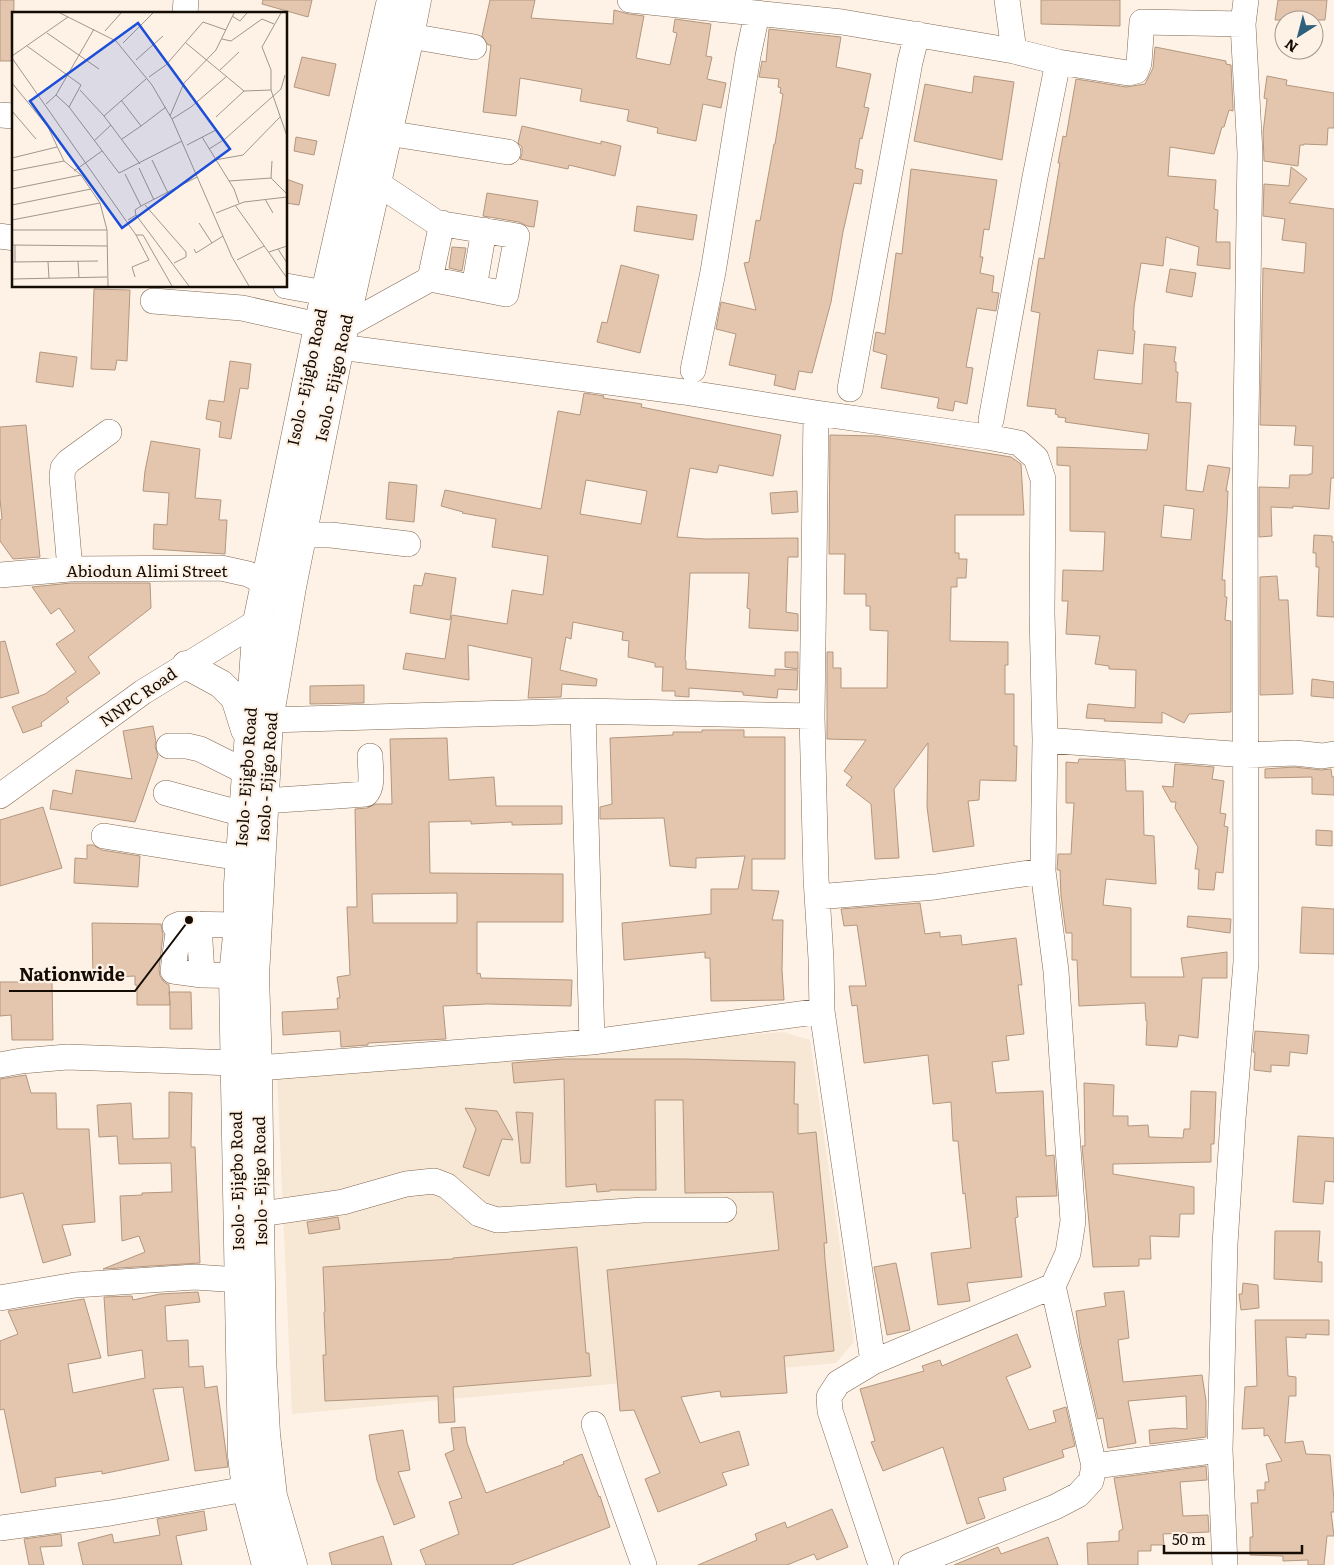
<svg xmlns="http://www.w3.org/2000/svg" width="1334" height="1565" font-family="Literata,serif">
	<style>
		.industrial { fill: #f7e7d5 }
		.building { fill: #e4c6ae; stroke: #b3977f; fill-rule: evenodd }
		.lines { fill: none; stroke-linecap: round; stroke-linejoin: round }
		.minor-casing { stroke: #826851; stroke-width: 26 }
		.major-casing { stroke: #826851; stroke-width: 29 }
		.minor { stroke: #fff; stroke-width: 25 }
		.major { stroke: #fff; stroke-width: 28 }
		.labels { text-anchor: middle; stroke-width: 4.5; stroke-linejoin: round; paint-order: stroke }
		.street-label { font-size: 16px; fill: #150c04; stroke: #fef2e7 }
		.inset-road { fill: none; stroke: #a1968c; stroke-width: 1 }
		.view { fill: #1d4ed8; fill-opacity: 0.15; stroke: #1d4ed8; stroke-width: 2.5 }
		.inset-edge { fill: none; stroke: #150c04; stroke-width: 2.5 }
		.leader { fill: none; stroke: #150c04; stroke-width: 2 }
		.callout-dot { fill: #150c04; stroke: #fef2e7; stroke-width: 2 }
		.callout-label { font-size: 18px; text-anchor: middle; font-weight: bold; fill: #150c04; stroke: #fef2e7; stroke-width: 4.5; stroke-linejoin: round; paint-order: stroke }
	</style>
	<rect width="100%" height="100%" fill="#fef2e7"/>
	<path class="industrial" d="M783 1032 810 1040 854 1342 836 1363 292 1414 277 1075Z"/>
	<path class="building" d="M0 0H14L13 61H0Z
		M263 0H312L308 17 262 4Z
		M490 0H535L531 18 613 24 614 10 629 14 644 16 636 58 670 65 677 33 673 32 675 19 711 24 706 56 712 57 707 79 726 83 721 108 703 104 696 141 657 133 658 128 627 121 629 110 580 101 582 89 520 78 516 116 483 112 491 45H488L482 36Z
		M1041 0H1120V26L1041 24Z
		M1278 0H1327L1325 20H1275Z
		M769 29 841 37 836 67 871 74 864 107 869 108 862 139 860 138 855 168 863 170 861 184 854 183 843 232 831 302 812 373 799 371 795 390 774 385 776 375 729 365 736 334 716 329 721 302 756 310 744 263 749 262 756 220 760 221 774 144H775L783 94 780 93 781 88 778 87 779 79 759 77 762 61 766 62Z
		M1155 47 1226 61V64L1231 65 1233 107V111L1229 110 1224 127H1222L1214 154 1170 147 1168 176 1216 180 1214 209 1218 210 1216 242H1230V269L1197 265 1199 247 1166 237 1163 266 1141 263 1134 307 1133 330 1135 331 1133 354 1098 350 1094 379 1142 384 1144 344 1176 347 1174 362H1176V372H1178L1176 402 1191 403 1186 490 1203 492 1208 465 1230 468 1226 491H1228L1227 514 1222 580H1225V597H1227L1225 620 1231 621V712L1189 714 1184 723 1162 712V723L1104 721 1105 719 1086 718 1088 704 1135 708 1136 670 1109 669V666L1095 664 1100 636 1066 634 1068 601H1062L1063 570 1103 571 1105 532 1070 531V466L1057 465V447L1147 450 1149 434 1065 422 1066 418 1058 417V415L1055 414 1056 409 1027 406 1040 313 1031 311 1039 258 1044 259 1060 163H1058L1063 136 1066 137 1076 79 1126 87 1145 84 1153 68ZM1164 505 1194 509 1191 540 1161 537Z
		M302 57 336 64 329 96 294 87Z
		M974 76 1014 82 1002 160 914 141 925 84 972 93Z
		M1267 76 1287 80 1286 85 1334 93V128H1328L1327 145 1304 144V145H1300L1298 166 1264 161 1263 133 1267 99 1264 98Z
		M522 126 601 144V141L621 146 615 176 569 165 568 169 520 159 522 154V147L518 143Z
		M296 137 317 141 314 155 294 151Z
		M1291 167 1307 179 1289 203 1334 209V478H1331L1329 509 1293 506V508L1271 507 1272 536 1259 537V487L1289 488 1290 475H1309V474H1312L1313 446 1294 445 1296 426 1260 425 1263 268 1304 273 1306 243 1282 240 1285 219 1263 216 1264 184 1289 186Z
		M911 169 997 180 989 230 984 229 980 257H983L980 273 994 276 992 292 999 293 996 311 977 308 966 367 973 368 967 404 955 401 953 411 937 408 939 398 881 388 887 355 873 351 876 332 885 334 896 253 902 254Z
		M286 179 303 185 299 205 286 203Z
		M487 193 538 201 534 227 527 226 519 222 483 216Z
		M637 206 697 215 693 240 634 231Z
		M452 247 466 248 462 271 449 268Z
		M621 265 659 275 640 353 597 342 602 322 607 323Z
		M1170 269 1196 273 1192 297 1166 292Z
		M94 289 130 290 127 361 117 360 115 370 91 369Z
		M40 352 77 357 73 387 36 382Z
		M230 361 251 364 248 389 240 388 231 439 219 437 221 422 206 419 209 400 224 402Z
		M584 393 604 396 603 398 642 404 641 407 781 435 773 476 719 465 717 473 690 468 677 537 706 539 798 538V557H788L786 612 798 614V631L749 628 750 609 747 608 749 573H690L685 660 686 661V669L775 676V669L798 670 797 690 778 689 777 698 743 695V692L689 688V697L675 696V691H662L663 667H655V663L628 657 629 641 622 640 623 632 573 622 571 639 566 637 560 670 597 679 596 686 562 684 561 697 528 698 532 658 468 645 469 680 403 669 406 653 445 659 452 615 507 624 512 590 543 595 548 556 492 547 496 519 462 513 463 512 441 506 445 490 541 509 558 411 580 415ZM586 480 647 491 641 524 580 514Z
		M26 425 40 557 13 559 0 541V520L2 519 0 499V427Z
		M830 435 876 436 924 443 1011 457 1021 464 1024 515H955V553H959V559H967L966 578H957V587H951L950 641 1008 642V665H1005V694H1014V746H1017L1016 781 980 780 979 800 968 801 974 846 933 852 927 807 928 743 894 789 899 858 875 859 871 804 846 785 852 777 844 771 866 740 827 739V652H833V668H841V688H887L888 631 870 630V606H866V594H844L845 554H829Z
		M151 441 200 449 195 498 221 500 219 520H227L225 554 153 549 154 524 167 525 169 493 143 491 145 471Z
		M389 482 417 485 414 522 386 519Z
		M797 491 798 512 772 514 770 493Z
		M1314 535 1332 536V542H1334V617L1317 616 1319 567H1316V553H1313Z
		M425 573 456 578 450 620 410 613 414 585 422 586Z
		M1277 576 1279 600H1288L1293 694 1260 695V577Z
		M71 583H150L151 608 88 657 100 673 66 698 69 702 41 723 42 726 23 733 12 707 45 694 76 672 56 644 75 631 59 608 51 614 32 587Z
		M5 641 19 693 0 698V642Z
		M785 652H798V669L785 667Z
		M1312 679 1334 682V698L1311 696Z
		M364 685V703L310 704V686Z
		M153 726 156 742 155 746 158 756 135 822 50 809 53 790 72 794 76 770 132 779 123 731Z
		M702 730H744V737H785V859H752V890L779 891 772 920H783L782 970 784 1000 711 1001 710 958H705V952L624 960 622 923 711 914V889H738L745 856 696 858V868L670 866 664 818 600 819V807L612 804 610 738 673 735V732H702Z
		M447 738 449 780 494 777 496 806H562V824L512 825V822L471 824V821L429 822 430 873 563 874V922H477V974L480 973 481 978 572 980 571 1006 487 1004 443 1006 446 1039 368 1043V1045L341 1047 340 1031 283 1035 282 1012 338 1009 337 998H340L337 977 350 975 347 907H357L355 809 367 808 376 804H392L390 739ZM457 893V923H373L372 894Z
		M1079 759 1125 760 1126 791H1143L1144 835 1154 836 1156 884 1106 879 1103 905 1131 908V977H1184L1181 958 1227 952V978H1202L1198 1038 1179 1035 1177 1047 1146 1045 1147 1021H1146L1145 1003 1079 1006 1077 960H1072V933H1066L1061 896 1060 870H1057L1058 854H1071L1074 803H1066V762L1078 763Z
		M1175 764 1214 767 1212 779 1224 781 1220 813 1226 814 1224 826 1228 827 1225 854 1223 873 1216 872 1214 890 1198 889 1199 869H1195L1198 847 1175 808 1176 802H1171L1162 786 1173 787Z
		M1294 767 1321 770 1331 769 1332 777H1334V795L1312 794V777L1265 778V769Z
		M43 807 62 868 0 886V820Z
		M1316 830 1332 831V846L1316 845Z
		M87 845H93L102 850 140 856 138 887 74 883 75 858 87 859Z
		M920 903 925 934 940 932V937L961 935 962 945 1016 938 1022 985H1018L1024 1034 1006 1036 1009 1060 992 1062 996 1093 1043 1091 1046 1156 1054 1155 1057 1196 1016 1197 1018 1217 1015 1218 1022 1277 967 1283 970 1301 938 1305 931 1253 971 1248 965 1193 963 1194 958 1141H953L951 1102 933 1104 928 1055 864 1063 857 1005 852 1006 849 986H866L857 925 844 926 841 909Z
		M1302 907 1334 909V954L1300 953Z
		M1188 916 1231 919 1230 933 1187 927Z
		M92 923 161 924 163 935 159 969 160 976 164 982 169 985 170 1005 169 992H191L192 1029H170V1005H137V985H135V976L93 978Z
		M0 982H52L53 1040H12L11 1015 0 1016Z
		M1255 1031 1309 1035 1307 1054 1290 1052 1289 1066 1271 1065V1072L1254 1070 1255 1052H1253Z
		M562 1059H685L795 1062 794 1104H798V1134L816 1132 827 1243H824L825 1260 834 1351 784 1356 787 1393 721 1397 720 1391 681 1397 700 1443 739 1431 749 1465 722 1473 727 1485 658 1512 645 1479 660 1473 634 1410 620 1411 607 1270 779 1250 773 1192 685 1193 683 1100H655L656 1190H610V1191L597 1192 596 1184 566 1187 564 1079 514 1083 512 1063Z
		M26 1075 31 1093H56L57 1129H89L95 1222 62 1225 71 1255 43 1263 23 1193 0 1198V1079Z
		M1084 1083 1114 1085 1113 1116H1128V1126L1148 1125 1149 1137 1183 1138 1184 1129H1190L1191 1091 1216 1092 1214 1144H1211V1162L1113 1164V1174L1194 1187V1214H1180L1179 1237 1150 1236 1151 1259H1139V1266L1093 1267 1082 1146H1085Z
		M169 1092 192 1093 191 1147H195L200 1263 103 1269 145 1252 139 1236 122 1241 120 1196 142 1195V1193L172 1192 171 1163 119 1164 117 1136 99 1137 97 1105 131 1103 133 1139 169 1138Z
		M465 1108 497 1111 513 1140 502 1139 489 1176 463 1167 476 1129Z
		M516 1112 533 1113 530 1163H521Z
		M1298 1136 1334 1138V1182L1325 1181 1323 1204 1293 1202Z
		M338 1217 340 1229 309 1234 307 1222Z
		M1275 1231H1320L1318 1262H1322V1282L1274 1279Z
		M577 1247 586 1353H589L591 1376 453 1387 455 1422 439 1423 438 1396 325 1401 323 1355H326L324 1312H325L323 1267 453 1259V1258Z
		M896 1263 910 1330 887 1335 874 1267Z
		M1243 1283 1258 1285 1259 1308 1241 1310 1239 1294H1242Z
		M1124 1291 1129 1338 1118 1340 1123 1382 1202 1375 1206 1401V1437L1150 1444 1149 1430 1174 1428 1187 1429 1186 1396 1128 1401 1136 1443 1108 1448 1103 1418 1098 1419 1080 1340 1076 1311 1106 1306 1104 1293Z
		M198 1292 200 1302 165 1306 167 1341 188 1340 189 1367 203 1366 205 1388 217 1386 228 1467 195 1471 183 1387 153 1389 169 1460 102 1474V1471L55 1478 56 1486 21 1493 4 1409 0 1410V1341L18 1334 8 1311 84 1299 101 1358 68 1364 73 1393 145 1378 142 1350 108 1356 104 1297 132 1296 133 1300 160 1294Z
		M1255 1320H1329V1335L1306 1334V1338L1286 1337 1288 1376 1296 1377V1396H1289L1285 1443 1303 1441 1306 1454 1330 1455 1334 1500V1512H1331L1334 1536H1327L1324 1565H1308V1560L1283 1561V1556L1250 1555V1537H1253L1251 1503H1258L1257 1490H1265V1482H1269L1266 1464 1282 1461 1268 1435 1264 1436V1428L1242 1429 1245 1387 1257 1386Z
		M1017 1334 1031 1367 1006 1377 1029 1430 1056 1422 1053 1411 1066 1407 1075 1446 1062 1450 1064 1457 1003 1478 1006 1490 978 1498 985 1518 967 1524 943 1447 883 1471 871 1442 875 1441 860 1389 924 1371 922 1366 940 1360 942 1366Z
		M465 1427 467 1443 486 1493 564 1464 563 1462 582 1454 599 1497 600 1496 610 1527 511 1565H426L420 1550 459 1534 449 1502 462 1498 445 1454 454 1450 451 1428Z
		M403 1430 410 1470 398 1472 415 1517 394 1525 377 1480 369 1435Z
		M1206 1466 1207 1480 1180 1482 1183 1516 1208 1515 1209 1532 1163 1534 1164 1545H1151V1551H1138V1565H1088L1087 1543 1119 1541V1531L1123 1529 1114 1478Z
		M832 1509 848 1547 817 1560 814 1554 787 1565H698L757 1540 755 1534 785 1522 787 1528Z
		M204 1511 207 1530 176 1536 182 1565H83L78 1543 112 1534 114 1543 160 1535 157 1519Z
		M61 1534 62 1546 40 1547 44 1565H29L24 1539Z
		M383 1536 392 1565H332L329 1553Z
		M1048 1537 1058 1565H954L998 1547 1001 1554Z"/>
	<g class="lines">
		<g class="minor-casing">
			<path id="minor" d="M630 0 842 22 1014 51 1058 62 1035 177 991 420
				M1007 0 1014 51
				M185 14 186 0
				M410 36 474 47
				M1058 62 1128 73 1136 71 1139 63 1142 22 1243 24
				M0 115 14 116
				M387 133 508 152
				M0 236 14 238
				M430 279 442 223
				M286 286 325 293
				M474 288 484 230
				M153 301 242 308 318 325
				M345 326 430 279 506 294 517 236 437 223 377 183
				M340 347 684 392 816 413 987 437 1019 443 1036 458 1043 479 1042 613 1045 740 1043 871 1056 971 1073 1221 1068 1253 1053 1286 1094 1466
				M693 370 713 272 748 56 757 14
				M850 389 910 62 917 34
				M816 413 812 716 816 878 821 959 822 1011 873 1362
				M302 535H331L408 544
				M70 569 62 477 63 468 69 461 109 432
				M0 575 70 569 221 568 248 574 264 582 285 585
				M269 720 583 711
				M1045 740 1246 755 1295 753 1322 756 1334 754
				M169 746H187L200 749 246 772
				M166 793 243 814
				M0 796 143 692 257 622 285 625
				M264 801 366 794C374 786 370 767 370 756
				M104 836 240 858
				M817 897 935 887 1043 871
				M199 924 202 975
				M238 925 180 924 175 926 178 932 173 971 202 975 253 976
				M592 1042 583 711 812 716
				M0 1065 21 1061 67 1057 234 1063
				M258 1068 592 1042 822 1011
				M261 1214 343 1202 406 1184 434 1181 447 1186 479 1214 497 1220 643 1210H724
				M0 1298 75 1285 195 1277 239 1280
				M594 1424 644 1565
				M0 1528 110 1513 246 1489
				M881 1565 830 1411 829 1397 838 1383 873 1362 1053 1286
				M911 1565 1055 1507 1078 1495 1091 1481 1094 1466 1220 1450
				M1225 1565 1220 1450 1225 1244 1233 1119 1246 962 1245 487 1250 153 1243 24 1246 0"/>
		</g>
		<g class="major-casing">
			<path id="major" d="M186 665 221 684 235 698 245 730
				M266 1565 246 1489 242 1456 233 976 238 925V884L257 622 325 293 391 0
				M293 1565 273 1496 266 1434 262 1358 258 1068 255 976 269 720 292 587 340 347 409 41 417 0"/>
		</g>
		<use href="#minor" class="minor"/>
		<use href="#major" class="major"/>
	</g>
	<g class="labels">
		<g class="street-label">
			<text transform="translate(307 377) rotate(-78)" y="6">Isolo - Ejigbo Road</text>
			<text transform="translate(334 378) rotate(-78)" y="6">Isolo - Ejigo Road</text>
			<text x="147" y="577">Abiodun Alimi Street</text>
			<text transform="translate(138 697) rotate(-35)" y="6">NNPC Road</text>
			<text transform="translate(246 777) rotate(-86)" y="6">Isolo - Ejigbo Road</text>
			<text transform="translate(267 777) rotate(-86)" y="6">Isolo - Ejigo Road</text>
			<text transform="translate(237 1181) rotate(-91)" y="6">Isolo - Ejigbo Road</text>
			<text transform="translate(260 1181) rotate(-91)" y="6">Isolo - Ejigo Road</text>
		</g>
	</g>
	<g transform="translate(12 12)">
		<rect width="275" height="275" fill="#fef2e7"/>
		<path class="inset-road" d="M48 1 104 29 140 73 160 107 220 245 237 274M269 1 250 35 259 58V78L275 124M220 4 228 9 235 1M93 19 109 1M35 21 87 57M210 27 219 29 250 7 262 12M111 31 141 1M174 31 232 79M15 34 69 73 57 95M0 44 56 5M0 46 124 223 137 248 120 255 123 265M124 48 151 24M208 58 227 40M137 65 154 53 191 10 214 18M0 71 36 115 52 149 69 163 88 191 95 218 96 274M68 78 92 104 128 152M44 83 57 95 107 161 170 129M109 88 129 114 110 127M34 92 44 83 82 17M0 99 24 127M92 104 134 67M158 104 172 71 204 38 222 1M204 105 232 79 259 78M160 107 179 95 215 64M129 114 154 95M190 125 222 177 227 191M83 128 99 113M175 133 204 118M197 137 213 127 269 77 273 63M0 146 45 135M140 148 156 181M203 148 231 143 268 105M260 149 259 166 275 182M127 156 142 188M0 159 52 149M62 159 90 139M113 162 129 194 185 165M217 169 259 166M0 177 69 163M253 187 261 201M0 193 79 177M133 193 174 240V245L162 251M223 193 275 266M204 201 232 190 275 185M124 203 177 274M0 208 88 191M116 208 124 203 123 198 129 194M187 211 200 231M0 218H95M124 223H131L160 274M0 233 95 234M3 233V250M182 237 184 241 211 224M266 237 275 251M257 240 275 234M225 248 252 234M66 249 67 266M0 250 86 249M36 250 37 266M0 267 95 265"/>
		<path class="view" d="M126 11 218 137 110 216 18 89Z"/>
		<rect width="275" height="275" class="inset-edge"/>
	</g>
	<path class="leader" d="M189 920L135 991H9"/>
	<circle class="callout-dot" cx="189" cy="920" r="5"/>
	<g class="callout-label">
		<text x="72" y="981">Nationwide</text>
	</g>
	<g transform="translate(1299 35) rotate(216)"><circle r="24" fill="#fef2e7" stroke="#a1968c"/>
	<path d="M0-4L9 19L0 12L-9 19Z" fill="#2d617d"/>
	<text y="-8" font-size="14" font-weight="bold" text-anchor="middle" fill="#150c04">N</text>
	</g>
	<path d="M1164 1545v8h138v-8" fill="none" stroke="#150c04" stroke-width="2.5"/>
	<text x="1172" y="1545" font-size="15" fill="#150c04" stroke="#fef2e7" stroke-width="4" paint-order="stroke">50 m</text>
</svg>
